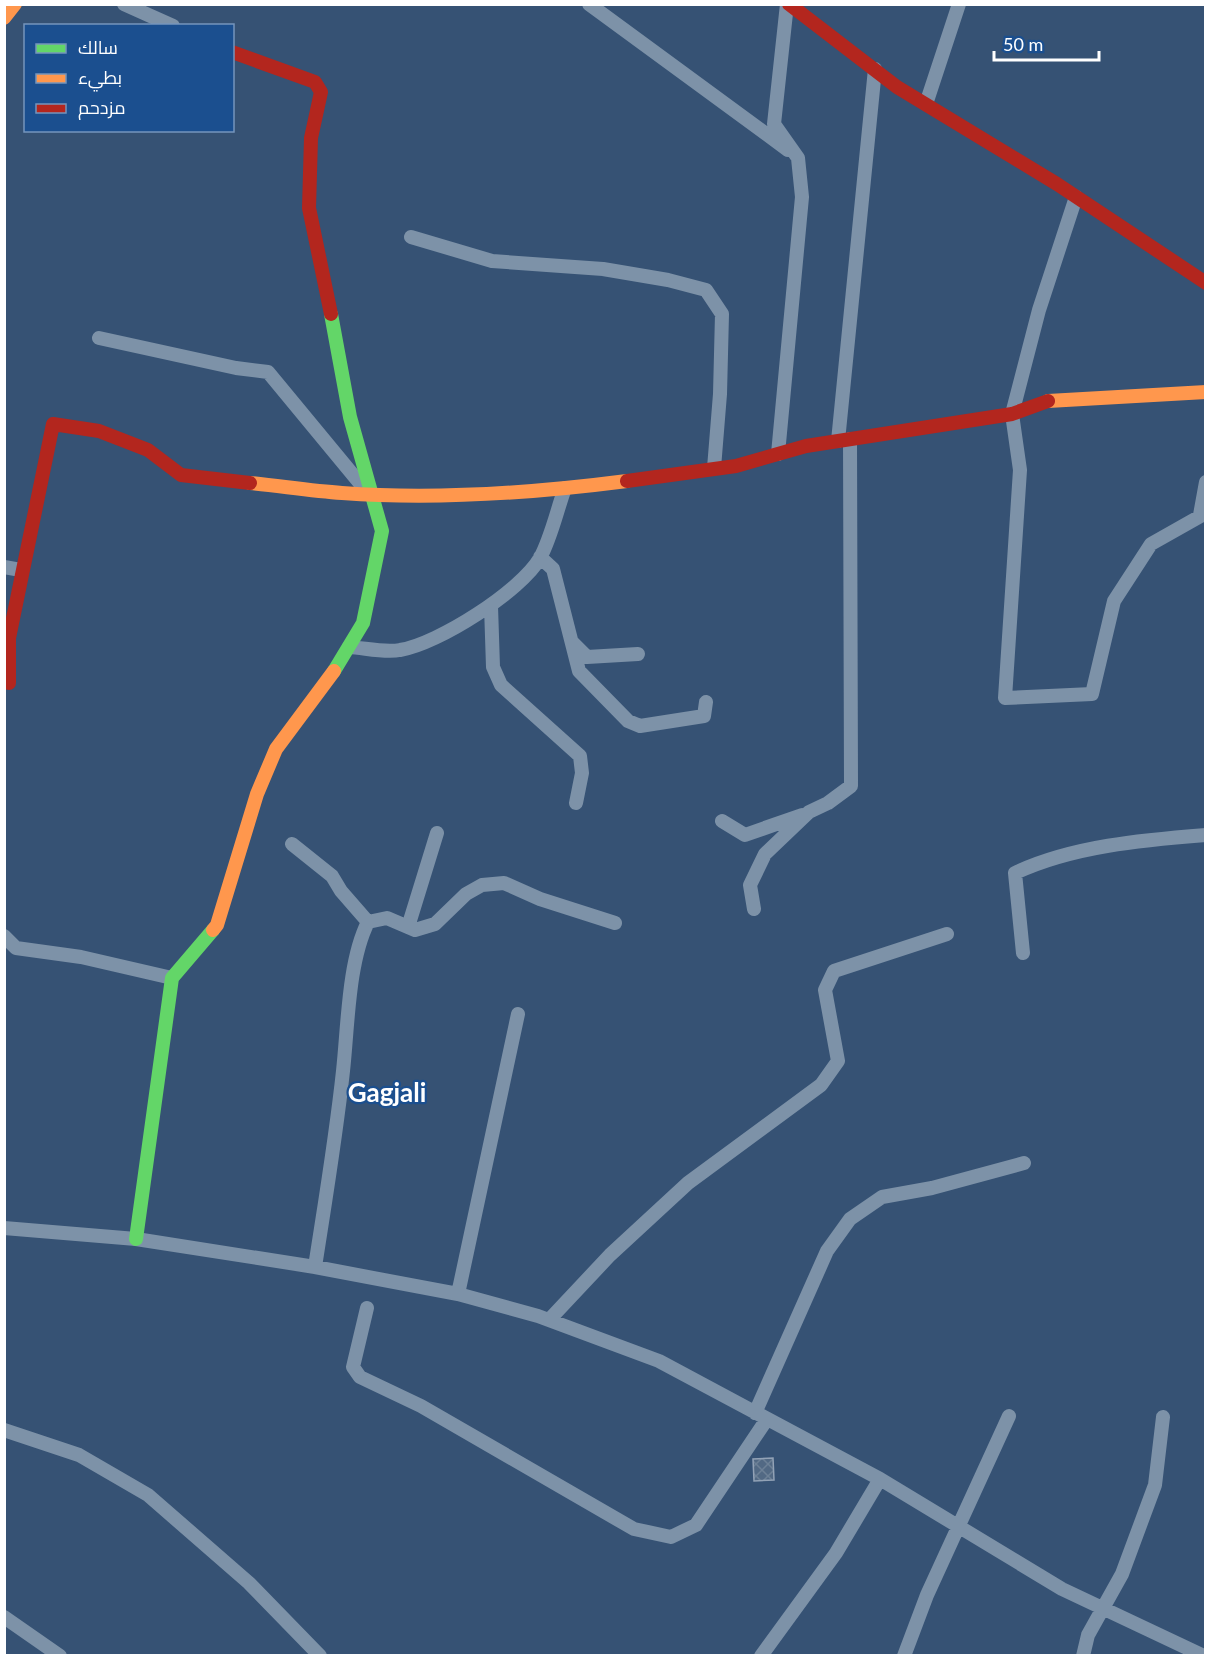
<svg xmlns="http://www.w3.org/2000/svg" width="1210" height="1660" font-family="Lato,Cairo,sans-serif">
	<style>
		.building { fill: url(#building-cross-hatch); stroke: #92a2b6; stroke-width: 1.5 }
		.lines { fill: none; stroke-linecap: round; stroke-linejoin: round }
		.street { stroke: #7d92a8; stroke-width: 14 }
		.fast { stroke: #63d668; stroke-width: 14 }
		.slow { stroke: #ff974d; stroke-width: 14 }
		.jam { stroke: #b3261e; stroke-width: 14 }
		.labels { text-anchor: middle; stroke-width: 4.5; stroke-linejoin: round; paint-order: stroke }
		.district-label { font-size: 26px; font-weight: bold; fill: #fff; stroke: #1b4f8f }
	</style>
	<defs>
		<pattern id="building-cross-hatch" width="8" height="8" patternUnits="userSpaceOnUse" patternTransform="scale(1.5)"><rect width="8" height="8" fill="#526984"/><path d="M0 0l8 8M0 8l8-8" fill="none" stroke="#6c8096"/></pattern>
	</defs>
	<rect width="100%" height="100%" fill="#365274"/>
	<path class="building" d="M773 1458 774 1480 754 1481 753 1459Z"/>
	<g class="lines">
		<path class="street" d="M124 4 173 26
			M589 4 788 150
			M926 104 959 4
			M1076 197 1039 310 1012 414 1020 470 1005 698 1092 694 1114 601 1151 544 1206 513
			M411 237 492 261 603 269 668 280 706 290 722 314 720 394 714 468
			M99 338 236 368 268 372 368 493
			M838 441 875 69
			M778 454 802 197 798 158 774 124 787 4
			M1200 515 1206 482
			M540 557 553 569 579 671 628 721 640 726 704 716 706 702
			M4 567 21 570
			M491 606 493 667 501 685 580 756 582 773 576 803
			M573 643 587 657 638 654
			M349 647C365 648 385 653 400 650 438 644 521 591 540 558 551 538 557 510 565 488
			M722 821 745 835 802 815
			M292 844 332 876 341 891 368 922
			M754 909 750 885 765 854 809 812 828 803 851 786 850 439
			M408 927 437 833
			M4 936 16 948 81 957 172 978
			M1023 953 1015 873C1072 846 1143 840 1206 835
			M4 1228 136 1239 315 1267 458 1294 538 1316 659 1361 880 1479 1062 1589 1204 1656
			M315 1267C325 1202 336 1137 343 1071 348 1026 348 962 368 922L387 918 415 930 435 924 466 894 482 885 504 883 540 899 615 923
			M458 1294 518 1014
			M367 1308 353 1367 360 1377 421 1406 634 1529 671 1537 696 1525 767 1419
			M549 1320 610 1255 688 1183 821 1085 838 1061 825 990 834 971 947 934
			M755 1413 827 1251 850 1219 882 1197 932 1188 1024 1163
			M4 1430 79 1455 148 1495 249 1583 320 1656
			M4 1617 60 1656
			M761 1656 836 1553 880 1479
			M904 1656 927 1595 1009 1416
			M1083 1656 1088 1635 1122 1574 1155 1485 1163 1417"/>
		<path class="fast" d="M331 314 350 417 382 531 363 623 334 671
			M136 1239 172 978 213 930"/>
		<path class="slow" d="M4 18 15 4
			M1048 401 1206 392
			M250 483C281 486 311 491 342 493 436 500 534 493 627 481
			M213 930 217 925 257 794 276 749 334 671"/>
		<path class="jam" d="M789 4 897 87 1057 184 1206 283
			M232 52 315 82 321 92 311 138 309 208 331 314
			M627 481 736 466 806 446 1012 414 1048 401
			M9 683V638L53 424 99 431 148 450 181 475 250 483"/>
	</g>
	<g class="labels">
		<g class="district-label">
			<text x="387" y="1102">Gagjali</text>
		</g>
	</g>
	<rect width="1210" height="1660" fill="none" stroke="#ffffff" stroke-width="12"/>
	<rect x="24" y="24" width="210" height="108" fill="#1b4f8f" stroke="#7695bc" stroke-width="1.5"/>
	<rect x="36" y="44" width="30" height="9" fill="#63d668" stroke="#7695bc" stroke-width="1.5"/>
	<text x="78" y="54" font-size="18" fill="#ffffff">سالك</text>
	<rect x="36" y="74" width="30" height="9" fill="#ff974d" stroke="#7695bc" stroke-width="1.5"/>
	<text x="78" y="84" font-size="18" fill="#ffffff">بطيء</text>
	<rect x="36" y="104" width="30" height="9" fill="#b3261e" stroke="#7695bc" stroke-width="1.5"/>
	<text x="78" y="114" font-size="18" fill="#ffffff">مزدحم</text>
	<path d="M994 51v9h105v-9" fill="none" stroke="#ffffff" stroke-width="3"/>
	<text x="1003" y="51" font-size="18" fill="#ffffff" stroke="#1b4f8f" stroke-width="4.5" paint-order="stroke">50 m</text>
</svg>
